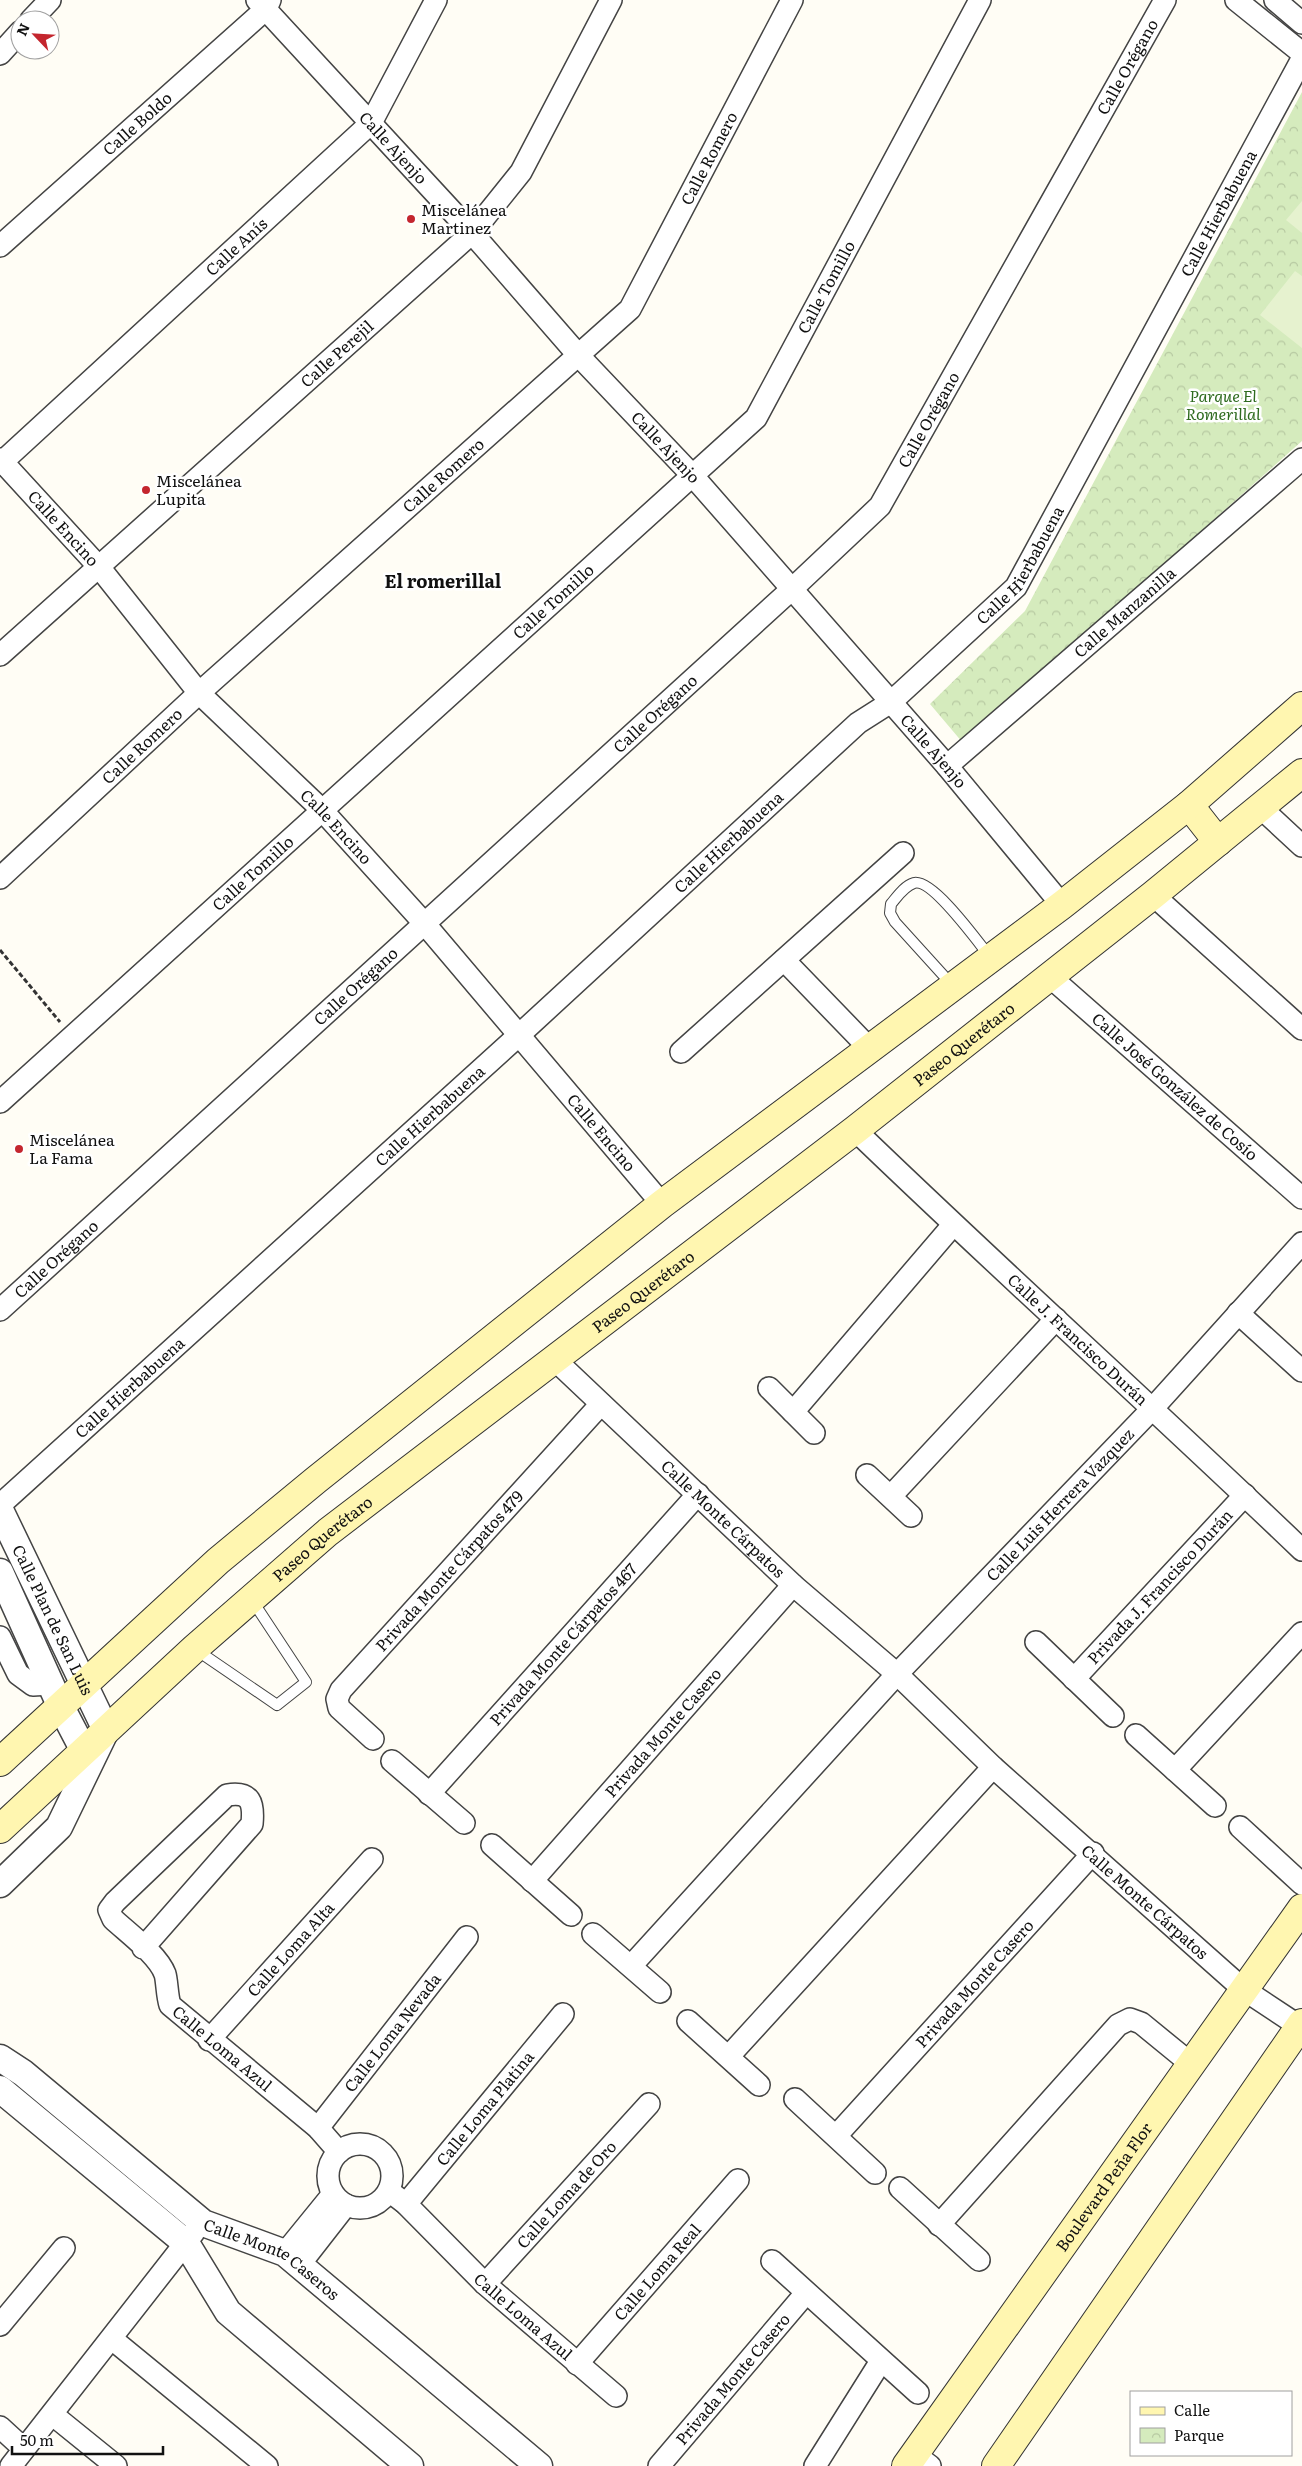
<svg xmlns="http://www.w3.org/2000/svg" width="1302" height="2466" font-family="Literata,serif">
	<style>
		.park { fill: url(#park-crowns) }
		.pitch { fill: #e6f2cf }
		.lines { fill: none; stroke-linecap: round; stroke-linejoin: round }
		.service-casing { stroke: #444; stroke-width: 12 }
		.minor-casing { stroke: #444; stroke-width: 24 }
		.tertiary-casing { stroke: #444; stroke-width: 29 }
		.secondary-casing { stroke: #333; stroke-width: 30 }
		.path { stroke: #333; stroke-width: 3; stroke-dasharray: 5 2.5; stroke-linecap: butt }
		.service { stroke: #fff; stroke-width: 10 }
		.minor { stroke: #fff; stroke-width: 21 }
		.tertiary { stroke: #fff; stroke-width: 26 }
		.secondary { stroke: #fff6b0; stroke-width: 28 }
		.poi-dot { fill: #c4262e; stroke: #fff; stroke-width: 2 }
		.labels { text-anchor: middle; stroke-width: 5; stroke-linejoin: round; paint-order: stroke }
		.street-label { font-size: 16px; fill: #111; stroke: #fff }
		.poi-label { font-size: 16px; fill: #111; stroke: #fff; text-anchor: start }
		.park-label { font-size: 16px; font-style: italic; fill: #2f6b1f; stroke: #fff }
		.neighbourhood-label { font-size: 18px; font-weight: bold; fill: #111; stroke: #fff }
	</style>
	<defs>
		<pattern id="park-crowns" width="20" height="18" patternUnits="userSpaceOnUse" patternTransform="scale(1.25)"><rect width="20" height="18" fill="#d5ebbd"/><path d="M2 6a3 3 0 1 1 6 0M12 15a3 3 0 1 1 6 0" fill="none" stroke="#b6c8a1"/></pattern>
	</defs>
	<rect width="100%" height="100%" fill="#fffdf5"/>
	<path class="park" d="M1302 92V441L963 743 930 704 1025 611Z"/>
	<path class="pitch" d="M1302 201V233L1286 220Z
		M1295 271 1302 276V348L1260 315Z"/>
	<g class="lines">
		<g class="service-casing">
			<path id="service" d="M953 986 895 922 890 913 891 904C897 897 904 886 914 883 932 878 978 942 990 957
				M195 1649 277 1705 306 1682 252 1600"/>
		</g>
		<g class="minor-casing">
			<g id="minor">
				<path id="s1" d="M257 0 472 233 579 356 692 475 947 766 1062 905"/>
				<path d="M1236 0 1302 53"/>
				<path d="M1275 0 1302 23"/>
				<path d="M31 20 50 0"/>
				<path d="M0 54 20 32"/>
				<path id="s2" d="M0 246 266 9 270 0"/>
				<path id="s3" d="M0 459 99 567 199 693 321 809 424 923 662 1204"/>
				<path id="s4" d="M0 464 371 123 436 0"/>
				<path id="s5" d="M0 655 472 233 521 172 611 0"/>
				<path id="s6" d="M947 766 1302 459"/>
				<path d="M1261 808 1302 846"/>
				<path id="s7" d="M0 878 199 693 630 309 792 0"/>
				<path d="M1153 895 1302 1029"/>
				<path d="M784 960 870 1049"/>
				<path id="s8" d="M1048 975 1302 1198"/>
				<path d="M681 1052 903 853"/>
				<path id="s9" d="M0 1102 756 418 980 0"/>
				<path id="s10" d="M855 1130C1002 1272 1154 1408 1302 1550"/>
				<path id="s11" d="M0 1310 792 589 880 506 1165 0"/>
				<path d="M1238 1313 1302 1371"/>
				<path id="s12" d="M553 1358 793 1585 897 1674 993 1767 1243 1989 1302 2028"/>
				<path d="M769 1388 814 1433"/>
				<path d="M793 1412 953 1225"/>
				<path d="M867 1475 911 1516"/>
				<path d="M891 1496 1056 1319"/>
				<path id="s13" d="M0 1505 518 1036 858 723 891 702 1016 587 1302 59"/>
				<path d="M0 1637 18 1674 33 1685 50 1684"/>
				<path d="M1036 1642 1113 1716"/>
				<path id="s14" d="M1074 1679 1245 1495"/>
				<path d="M1136 1735 1215 1806"/>
				<path id="s15" d="M373 1739 339 1708 337 1699 341 1690 601 1404"/>
				<path d="M392 1761 464 1823"/>
				<path d="M1175 1770 1302 1633"/>
				<path id="s16" d="M429 1794 698 1494"/>
				<path d="M1240 1827 1302 1884"/>
				<path d="M492 1845 571 1915"/>
				<path id="s17" d="M532 1881 793 1585"/>
				<path d="M593 1934 660 1992"/>
				<path id="s18" d="M143 1948 252 1824C254 1803 251 1791 227 1795L115 1902 109 1910 113 1919C128 1933 158 1955 165 1974 167 1980 167 1996 170 2005L318 2128 339 2152"/>
				<path id="s19" d="M631 1966 897 1674 1153 1408 1302 1243"/>
				<path d="M688 2021 759 2085"/>
				<path id="s20" d="M209 2040 372 1859"/>
				<path d="M729 2056 993 1767"/>
				<path d="M795 2099 875 2173"/>
				<path id="s21" d="M318 2128 467 1937"/>
				<path id="s22" d="M836 2136 1093 1853"/>
				<circle cx="360" cy="2176" r="32"/>
				<path d="M900 2188 979 2260"/>
				<path id="s23" d="M389 2191 406 2204 485 2284 616 2396"/>
				<path id="s24" d="M406 2204 563 2014"/>
				<path d="M939 2225 1118 2025 1130 2019 1141 2023 1190 2063"/>
				<path d="M285 2253 333 2194"/>
				<path d="M772 2261 918 2393"/>
				<path d="M300 2264 346 2205"/>
				<path id="s25" d="M485 2284 649 2104"/>
				<path d="M0 2325 64 2248"/>
				<path d="M112 2339 267 2466"/>
				<path id="s26" d="M577 2364 738 2180"/>
				<path d="M53 2415 116 2466"/>
				<path d="M0 2427 24 2449"/>
				<path d="M914 2454 930 2466"/>
				<path d="M11 2466 194 2232"/>
				<path id="s27" d="M659 2466 806 2293"/>
				<path d="M815 2466 881 2361"/>
			</g>
		</g>
		<g class="tertiary-casing">
			<g id="tertiary">
				<path id="s28" d="M0 1510 106 1730 59 1827 0 1884"/>
				<path d="M0 1572 60 1705 84 1751"/>
				<path id="s29" d="M0 2058 23 2073 203 2223 285 2253 539 2466"/>
				<path d="M0 2089 186 2243 228 2312 410 2466"/>
			</g>
		</g>
		<g class="secondary-casing">
			<g id="secondary">
				<path d="M1189 805 1218 842"/>
				<path d="M0 1762 218 1561 316 1480 662 1204 1062 905 1189 805 1302 706"/>
				<path id="s30" d="M0 1829 195 1648 328 1532 855 1130 1153 895 1302 773"/>
				<path id="s31" d="M906 2466 1302 1908"/>
				<path d="M996 2466 1302 2023"/>
			</g>
		</g>
		<path class="path" d="M0 950 60 1022"/>
		<use href="#service" class="service"/>
		<use href="#minor" class="minor"/>
		<use href="#tertiary" class="tertiary"/>
		<use href="#secondary" class="secondary"/>
	</g>
	<g class="poi-dot">
		<circle cx="411" cy="219" r="5"/>
		<circle cx="146" cy="490" r="5"/>
		<circle cx="19" cy="1149" r="5"/>
	</g>
	<g class="labels">
		<g class="street-label">
			<text dy="6" stroke="none"><textPath href="#s11" startOffset="1696">Calle Orégano</textPath></text>
			<text dy="6" stroke="none"><textPath href="#s2" startOffset="184">Calle Boldo</textPath></text>
			<text dy="6" stroke="none"><textPath href="#s1" startOffset="201">Calle Ajenjo</textPath></text>
			<text dy="6" stroke="none"><textPath href="#s7" startOffset="1019">Calle Romero</textPath></text>
			<text dy="6" stroke="none"><textPath href="#s13" startOffset="1795">Calle Hierbabuena</textPath></text>
			<text dy="6" stroke="none"><textPath href="#s4" startOffset="321">Calle Anís</textPath></text>
			<text dy="6" stroke="none"><textPath href="#s9" startOffset="1168">Calle Tomillo</textPath></text>
			<text dy="6" stroke="none"><textPath href="#s5" startOffset="452">Calle Perejil</textPath></text>
			<text dy="6" stroke="none"><textPath href="#s11" startOffset="1291">Calle Orégano</textPath></text>
			<text dy="6" stroke="none"><textPath href="#s1" startOffset="606">Calle Ajenjo</textPath></text>
			<text dy="6" stroke="none"><textPath href="#s7" startOffset="599">Calle Romero</textPath></text>
			<text dy="6" stroke="none"><textPath href="#s3" startOffset="94">Calle Encino</textPath></text>
			<text dy="6" stroke="none"><textPath href="#s13" startOffset="1390">Calle Hierbabuena</textPath></text>
			<text dy="6" stroke="none"><textPath href="#s9" startOffset="746">Calle Tomillo</textPath></text>
			<text dy="6" stroke="none"><textPath href="#s6" startOffset="235">Calle Manzanilla</textPath></text>
			<text dy="6" stroke="none"><textPath href="#s11" startOffset="886">Calle Orégano</textPath></text>
			<text dy="6" stroke="none"><textPath href="#s7" startOffset="194">Calle Romero</textPath></text>
			<text dy="6" stroke="none"><textPath href="#s1" startOffset="1011">Calle Ajenjo</textPath></text>
			<text dy="6" stroke="none"><textPath href="#s3" startOffset="499">Calle Encino</textPath></text>
			<text dy="6" stroke="none"><textPath href="#s13" startOffset="985">Calle Hierbabuena</textPath></text>
			<text dy="6" stroke="none"><textPath href="#s9" startOffset="341">Calle Tomillo</textPath></text>
			<text dy="6" stroke="none"><textPath href="#s11" startOffset="481">Calle Orégano</textPath></text>
			<text dy="6" stroke="none"><textPath href="#s30" startOffset="1244">Paseo Querétaro</textPath></text>
			<text dy="6" stroke="none"><textPath href="#s8" startOffset="169">Calle José González de Cosío</textPath></text>
			<text dy="6" stroke="none"><textPath href="#s13" startOffset="580">Calle Hierbabuena</textPath></text>
			<text dy="6" stroke="none"><textPath href="#s3" startOffset="904">Calle Encino</textPath></text>
			<text dy="6" stroke="none"><textPath href="#s11" startOffset="76">Calle Orégano</textPath></text>
			<text dy="6" stroke="none"><textPath href="#s30" startOffset="839">Paseo Querétaro</textPath></text>
			<text dy="6" stroke="none"><textPath href="#s10" startOffset="306">Calle J. Francisco Durán</textPath></text>
			<text dy="6" stroke="none"><textPath href="#s13" startOffset="175">Calle Hierbabuena</textPath></text>
			<text dy="6" stroke="none"><textPath href="#s19" startOffset="630">Calle Luis Herrera Vazquez</textPath></text>
			<text dy="6" stroke="none"><textPath href="#s12" startOffset="234">Calle Monte Cárpatos</textPath></text>
			<text dy="6" stroke="none"><textPath href="#s30" startOffset="434">Paseo Querétaro</textPath></text>
			<text dy="6" stroke="none"><textPath href="#s15" startOffset="226">Privada Monte Cárpatos 479</textPath></text>
			<text dy="6" stroke="none"><textPath href="#s14" startOffset="126">Privada J. Francisco Durán</textPath></text>
			<text dy="6" stroke="none"><textPath href="#s28" startOffset="122">Calle Plan de San Luis</textPath></text>
			<text dy="6" stroke="none"><textPath href="#s16" startOffset="201">Privada Monte Cárpatos 467</textPath></text>
			<text dy="6" stroke="none"><textPath href="#s17" startOffset="198">Privada Monte Casero</textPath></text>
			<text dy="6" stroke="none"><textPath href="#s12" startOffset="804">Calle Monte Cárpatos</textPath></text>
			<text dy="6" stroke="none"><textPath href="#s20" startOffset="122">Calle Loma Alta</textPath></text>
			<text dy="6" stroke="none"><textPath href="#s22" startOffset="206">Privada Monte Casero</textPath></text>
			<text dy="6" stroke="none"><textPath href="#s21" startOffset="121">Calle Loma Nevada</textPath></text>
			<text dy="6" stroke="none"><textPath href="#s18" startOffset="564">Calle Loma Azul</textPath></text>
			<text dy="6" stroke="none"><textPath href="#s24" startOffset="124">Calle Loma Platina</textPath></text>
			<text dy="6" stroke="none"><textPath href="#s31" startOffset="342">Boulevard Peña Flor</textPath></text>
			<text dy="6" stroke="none"><textPath href="#s25" startOffset="121">Calle Loma de Oro</textPath></text>
			<text dy="6" stroke="none"><textPath href="#s29" startOffset="340">Calle Monte Caseros</textPath></text>
			<text dy="6" stroke="none"><textPath href="#s26" startOffset="122">Calle Loma Real</textPath></text>
			<text dy="6" stroke="none"><textPath href="#s23" startOffset="184">Calle Loma Azul</textPath></text>
			<text dy="6" stroke="none"><textPath href="#s27" startOffset="114">Privada Monte Casero</textPath></text>
		</g>
		<g class="poi-label">
			<text x="421" y="216">Miscelánea<tspan x="421" dy="18">Martinez</tspan></text>
			<text x="156" y="487">Miscelánea<tspan x="156" dy="18">Lupita</tspan></text>
			<text x="29" y="1146">Miscelánea<tspan x="29" dy="18">La Fama</tspan></text>
		</g>
		<g class="park-label">
			<text x="1223" y="402">Parque El<tspan x="1223" dy="18">Romerillal</tspan></text>
		</g>
		<g class="neighbourhood-label">
			<text x="443" y="588">El romerillal</text>
		</g>
	</g>
	<rect x="1130" y="2391" width="162" height="65" fill="#ffffff" stroke="#a0a0a0"/>
	<rect x="1140" y="2407" width="25" height="8" fill="#fff6b0" stroke="#a0a0a0"/>
	<text x="1174" y="2416" font-size="15" fill="#111111">Calle</text>
	<rect x="1140" y="2428" width="25" height="15" fill="url(#park-crowns)" stroke="#a0a0a0"/>
	<text x="1174" y="2441" font-size="15" fill="#111111">Parque</text>
	<g transform="translate(35 35) rotate(295)"><circle r="24" fill="#ffffff" stroke="#a0a0a0"/>
	<path d="M0-4L9 19L0 12L-9 19Z" fill="#c4262e"/>
	<text y="-8" font-size="14" font-weight="bold" text-anchor="middle" fill="#111111">N</text>
	</g>
	<path d="M12 2446v8h151v-8" fill="none" stroke="#111111" stroke-width="2.5"/>
	<text x="20" y="2446" font-size="15" fill="#111111" stroke="#ffffff" stroke-width="4" paint-order="stroke">50 m</text>
</svg>
